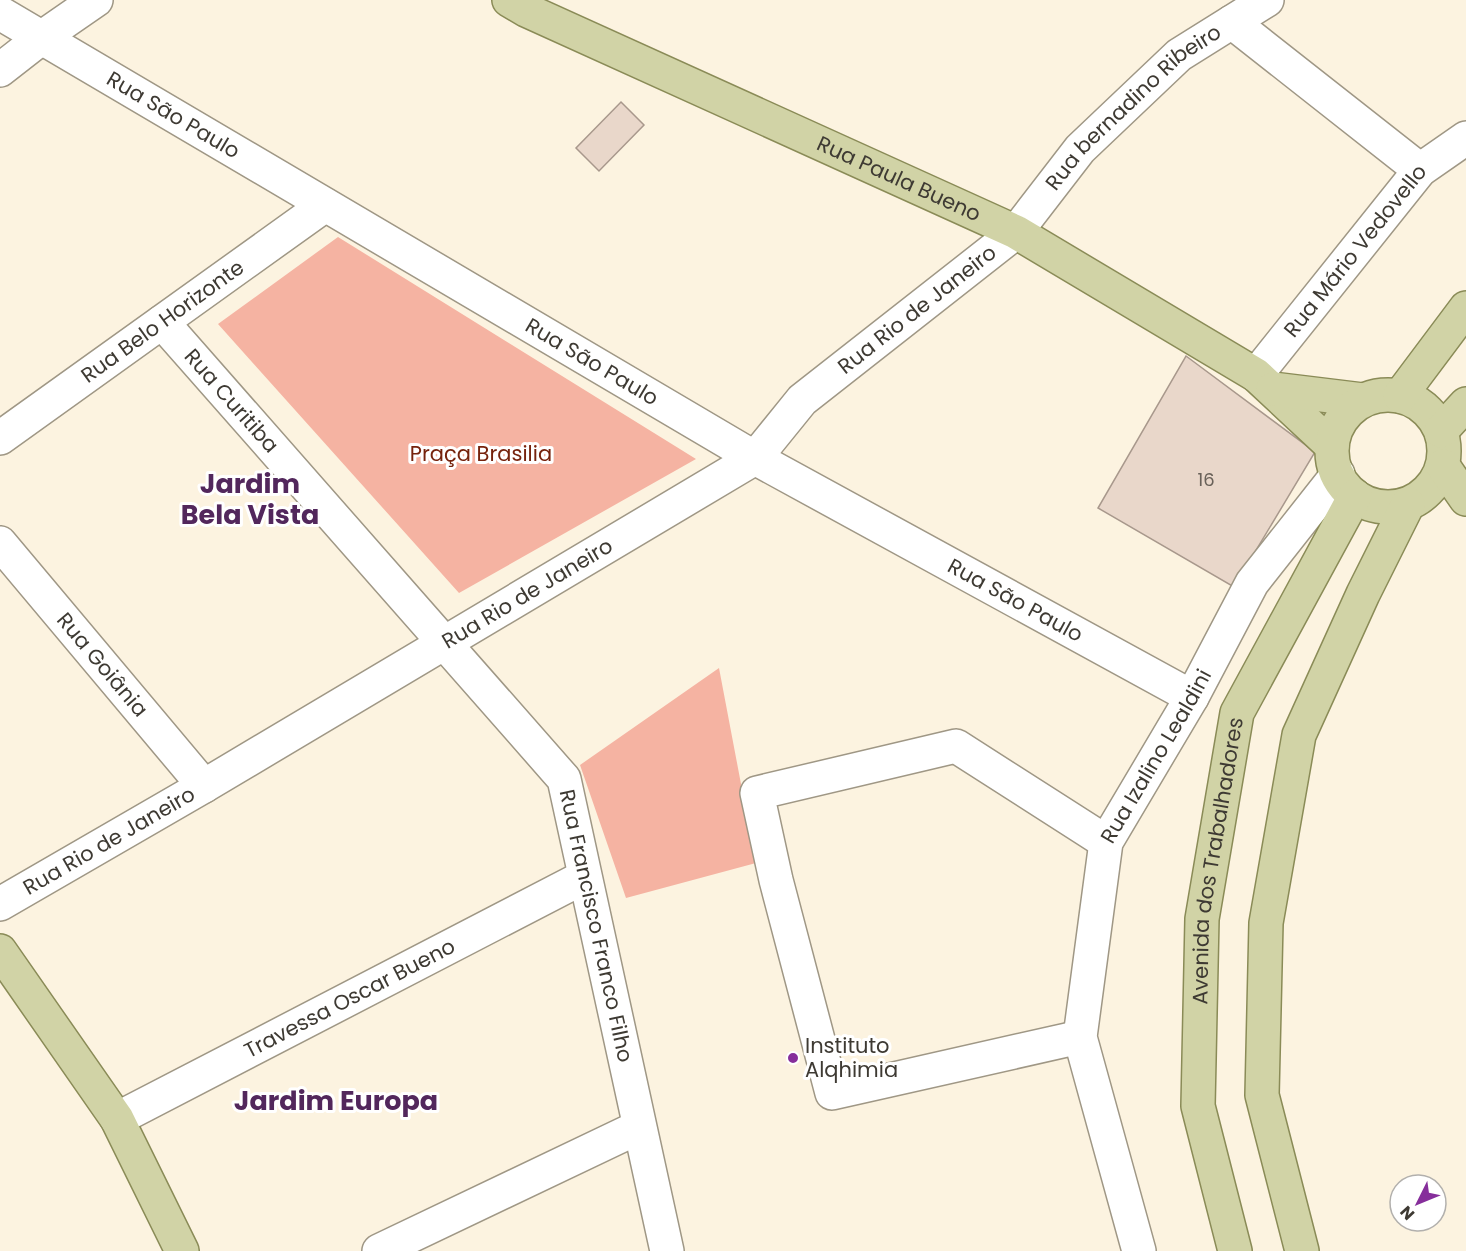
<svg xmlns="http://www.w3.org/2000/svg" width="1466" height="1251" font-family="Poppins,sans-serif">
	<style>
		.green { fill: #f5b3a2 }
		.building { fill: #e9d7ca; stroke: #a8988c; stroke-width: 1.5 }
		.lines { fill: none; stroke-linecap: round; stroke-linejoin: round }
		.minor-casing { stroke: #9f9785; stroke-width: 36 }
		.major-casing { stroke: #8a8b57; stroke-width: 36 }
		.minor { stroke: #fff; stroke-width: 33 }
		.major { stroke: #d1d3a6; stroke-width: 33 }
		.poi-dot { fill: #862e9b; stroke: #fff; stroke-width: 2 }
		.labels { text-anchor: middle; stroke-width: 6; stroke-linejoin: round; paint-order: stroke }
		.number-label { font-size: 18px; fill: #696159 }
		.street-label { font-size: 21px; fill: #3e3a33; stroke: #fff }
		.park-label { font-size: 21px; fill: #76230d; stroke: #fff }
		.poi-label { font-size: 21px; fill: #3e3a33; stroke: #fff; text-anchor: start }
		.district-label { font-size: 27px; font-weight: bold; fill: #52275c; stroke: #fff }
	</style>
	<rect width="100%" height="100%" fill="#fcf3e0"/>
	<path class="green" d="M338 237 696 459 459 593 218 324Z
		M719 668 756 863 626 898 580 765Z"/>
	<path class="building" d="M621 102 644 125 599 171 576 148Z
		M1186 356 1315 452 1234 587 1098 508Z"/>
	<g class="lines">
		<g class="minor-casing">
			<g id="minor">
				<path id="s1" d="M0 13 755 458 1192 697"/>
				<path d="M1232 22 1420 170"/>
				<path d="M0 70 41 38 96 0"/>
				<path id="s2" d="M162 322 564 779 667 1251"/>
				<path id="s3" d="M1256 375 1420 170 1466 138"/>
				<path id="s4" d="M0 438 325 205"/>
				<path id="s5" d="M0 543 204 786"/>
				<path id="s6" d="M0 904 204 786 755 458 802 400 1016 232 1080 149 1179 55 1267 0"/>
				<path d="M1080 1037 832 1093 776 880 757 793 956 746 1106 842"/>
				<path id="s7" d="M117 1119 584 877"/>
				<path d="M379 1251 639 1127"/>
				<path id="s8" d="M1139 1251 1080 1037 1106 842 1192 697 1252 583 1338 474"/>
			</g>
		</g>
		<g class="major-casing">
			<g id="major">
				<path id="s9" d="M509 0 526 10 1016 232 1256 375 1332 446"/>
				<path d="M1273 389 1363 400"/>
				<circle cx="1388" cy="451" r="56"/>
				<path d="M1400 396 1466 308"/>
				<path d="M1441 431 1466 404"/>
				<path d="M1443 466 1466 499"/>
				<path d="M0 951 117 1119 182 1251"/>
				<path id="s10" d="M1235 1251 1198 1106 1202 919 1237 713 1355 496"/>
				<path d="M1302 1251 1262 1095 1266 923 1299 735 1363 594 1408 504"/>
			</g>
		</g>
		<use href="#minor" class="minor"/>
		<use href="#major" class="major"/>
	</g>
	<circle class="poi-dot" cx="793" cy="1058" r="6"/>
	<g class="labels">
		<g class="number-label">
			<text x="1206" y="486">16</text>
		</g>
		<g class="street-label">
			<text dy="7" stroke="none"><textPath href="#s6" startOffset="1396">Rua bernadino Ribeiro</textPath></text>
			<text dy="7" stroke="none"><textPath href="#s1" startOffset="201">Rua São Paulo</textPath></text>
			<text dy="7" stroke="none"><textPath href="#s9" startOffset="429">Rua Paula Bueno</textPath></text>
			<text dy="7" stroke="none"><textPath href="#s3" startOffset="159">Rua Mário Vedovello</textPath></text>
			<text dy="7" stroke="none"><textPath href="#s6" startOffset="1098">Rua Rio de Janeiro</textPath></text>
			<text dy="7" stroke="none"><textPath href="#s4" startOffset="200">Rua Belo Horizonte</textPath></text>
			<text dy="7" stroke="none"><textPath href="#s1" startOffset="687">Rua São Paulo</textPath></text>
			<text dy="7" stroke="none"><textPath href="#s2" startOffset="105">Rua Curitiba</textPath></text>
			<text dy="7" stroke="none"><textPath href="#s6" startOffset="612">Rua Rio de Janeiro</textPath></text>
			<text dy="7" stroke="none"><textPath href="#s1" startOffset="1173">Rua São Paulo</textPath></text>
			<text dy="7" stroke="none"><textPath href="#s5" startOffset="159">Rua Goiânia</textPath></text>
			<text dy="7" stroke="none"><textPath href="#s8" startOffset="518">Rua Izalino Lealdini</textPath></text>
			<text dy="7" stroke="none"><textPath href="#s6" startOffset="126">Rua Rio de Janeiro</textPath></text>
			<text dy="7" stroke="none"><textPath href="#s10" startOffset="396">Avenida dos Trabalhadores</textPath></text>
			<text dy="7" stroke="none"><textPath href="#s2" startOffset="759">Rua Francisco Franco Filho</textPath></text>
			<text dy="7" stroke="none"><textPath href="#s7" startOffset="262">Travessa Oscar Bueno</textPath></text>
		</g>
		<g class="park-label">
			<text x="481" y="461">Praça Brasilia</text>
		</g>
		<g class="poi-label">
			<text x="805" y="1053">Instituto<tspan x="805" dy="24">Alqhimia</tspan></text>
		</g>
		<g class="district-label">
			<text x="250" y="493">Jardim<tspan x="250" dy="31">Bela Vista</tspan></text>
			<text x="336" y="1110">Jardim Europa</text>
		</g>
	</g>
	<g transform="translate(1418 1203) rotate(227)"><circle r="28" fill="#ffffff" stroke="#b2b0ad" stroke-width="1.5"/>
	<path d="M0-4.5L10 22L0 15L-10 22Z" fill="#862e9b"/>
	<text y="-9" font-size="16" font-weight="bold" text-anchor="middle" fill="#3e3a33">N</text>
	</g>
</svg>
